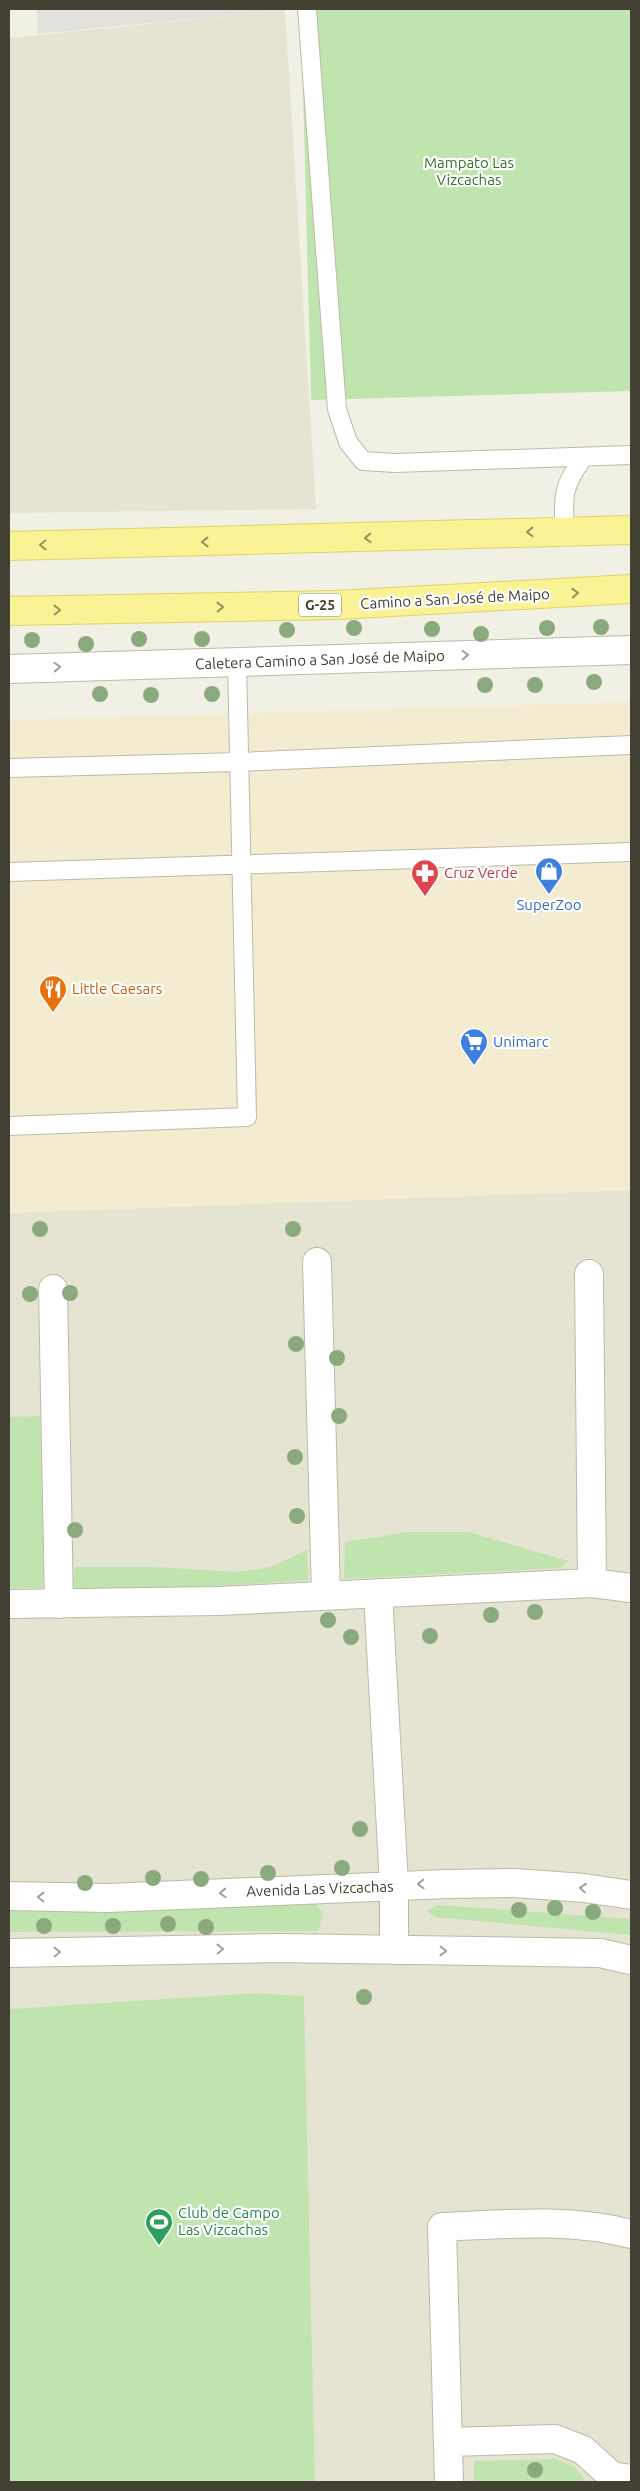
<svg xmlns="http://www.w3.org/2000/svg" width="640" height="2491" font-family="Ubuntu,sans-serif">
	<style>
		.residential { fill: #e5e3d2 }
		.commercial { fill: #f3ecd0 }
		.green { fill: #c0e4ae }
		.parking { fill: #e2e1dc }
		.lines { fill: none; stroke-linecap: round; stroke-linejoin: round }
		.service-casing { stroke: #bcbaa7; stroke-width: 20 }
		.minor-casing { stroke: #bcbaa7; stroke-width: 30 }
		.primary-casing { stroke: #ddd466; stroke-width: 30 }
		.service { stroke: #fff; stroke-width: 18 }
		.minor { stroke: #fff; stroke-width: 28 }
		.primary { stroke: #f9f395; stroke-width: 28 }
		.tree { fill: #8aaa7e }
		.oneway { stroke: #959160 }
		.oneway2 { stroke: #a1a09a }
		.labels { text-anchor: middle; stroke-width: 4.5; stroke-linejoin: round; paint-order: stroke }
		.shield { fill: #fff; stroke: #7b7971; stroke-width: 1 }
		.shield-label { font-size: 14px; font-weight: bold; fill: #434034 }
		.park-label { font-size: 15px; fill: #36712b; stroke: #fff }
		.street-label { font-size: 15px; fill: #434034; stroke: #fff }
		.health-label { font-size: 15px; fill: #be3a42; stroke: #fff; text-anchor: start }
		.shop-label { font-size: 15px; fill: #366cbe; stroke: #fff }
		.food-label { font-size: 15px; fill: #c56008; stroke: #fff; text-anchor: start }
		.leisure-label { font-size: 15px; fill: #27864d; stroke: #fff; text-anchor: start }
	</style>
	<rect width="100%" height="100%" fill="#f1f0e4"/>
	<path class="residential" d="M285 10 316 509 9 513V38Z
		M631 1190V2482H315L304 1996 256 1993 9 2009V1213Z"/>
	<path class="commercial" d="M631 702V1190L9 1213V720Z"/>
	<path class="green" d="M301 9H631V391L311 400Z
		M40 1416 44 1588H9V1417Z
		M409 1532H469L568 1561 561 1568 344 1579 345 1542Z
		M307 1550 308 1580 204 1587 73 1588 75 1567H155L236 1572 271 1567Z
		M316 1904 323 1914 318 1931 9 1932V1909Z
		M437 1905 631 1919V1935L436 1917 427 1911Z
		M256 1993 304 1996 315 2482H9V2009Z
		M556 2459 575 2467 586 2482H474V2461Z"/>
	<path class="parking" d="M37 9H285V10L38 34Z"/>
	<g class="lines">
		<g class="service-casing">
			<path id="service" d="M307 9 337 409 348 442 363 461 395 463 631 455
				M565 531C563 496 562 487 583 458
				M9 768 239 762 631 745
				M9 872 631 852
				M9 1126 247 1117 237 662"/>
		</g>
		<g class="minor-casing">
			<path id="minor" d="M9 669 631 650
				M317 1262 326 1595
				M589 1274 592 1583
				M53 1289 59 1604
				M378 1593 394 1885V1950
				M9 1604 218 1601 592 1583 631 1588
				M9 1896 107 1898 447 1884 515 1883 584 1888 631 1895
				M9 1953 278 1948 600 1953 631 1960
				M448 2442 555 2439 583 2450 612 2476 631 2479
				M449 2482 442 2227C505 2224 570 2218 631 2234"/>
		</g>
		<g class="primary-casing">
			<path id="primary" d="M9 546 631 530
				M9 611 337 605 631 589"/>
		</g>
		<use href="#service" class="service"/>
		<use href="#minor" class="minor"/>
		<use href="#primary" class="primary"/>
	</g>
	<g class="tree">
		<circle cx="601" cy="627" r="8"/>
		<circle cx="354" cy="628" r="8"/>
		<circle cx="547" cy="628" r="8"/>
		<circle cx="432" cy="629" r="8"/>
		<circle cx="287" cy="630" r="8"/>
		<circle cx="481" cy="634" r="8"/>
		<circle cx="139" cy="639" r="8"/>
		<circle cx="202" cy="639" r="8"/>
		<circle cx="32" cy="640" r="8"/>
		<circle cx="86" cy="644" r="8"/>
		<circle cx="594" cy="682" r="8"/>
		<circle cx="485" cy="685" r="8"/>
		<circle cx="535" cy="685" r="8"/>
		<circle cx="100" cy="694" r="8"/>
		<circle cx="212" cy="694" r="8"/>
		<circle cx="151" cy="695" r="8"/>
		<circle cx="40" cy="1229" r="8"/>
		<circle cx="293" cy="1229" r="8"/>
		<circle cx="70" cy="1293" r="8"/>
		<circle cx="30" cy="1294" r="8"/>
		<circle cx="296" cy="1344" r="8"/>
		<circle cx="337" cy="1358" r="8"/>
		<circle cx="339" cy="1416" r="8"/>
		<circle cx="295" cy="1457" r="8"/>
		<circle cx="297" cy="1516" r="8"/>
		<circle cx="75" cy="1530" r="8"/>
		<circle cx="535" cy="1612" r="8"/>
		<circle cx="491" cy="1615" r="8"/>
		<circle cx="328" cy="1620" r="8"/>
		<circle cx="430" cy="1636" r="8"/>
		<circle cx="351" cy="1637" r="8"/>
		<circle cx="360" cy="1829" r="8"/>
		<circle cx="342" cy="1868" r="8"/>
		<circle cx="268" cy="1873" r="8"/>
		<circle cx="153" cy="1878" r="8"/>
		<circle cx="201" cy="1879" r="8"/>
		<circle cx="85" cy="1883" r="8"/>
		<circle cx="555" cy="1908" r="8"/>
		<circle cx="519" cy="1910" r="8"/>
		<circle cx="593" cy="1912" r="8"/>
		<circle cx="168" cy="1924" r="8"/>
		<circle cx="44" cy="1926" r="8"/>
		<circle cx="113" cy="1926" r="8"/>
		<circle cx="206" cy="1927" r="8"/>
		<circle cx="364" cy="1997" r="8"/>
		<circle cx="535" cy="2470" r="8"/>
	</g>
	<defs><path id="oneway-chevron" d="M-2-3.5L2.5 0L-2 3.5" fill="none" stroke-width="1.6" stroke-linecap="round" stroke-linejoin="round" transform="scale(1.25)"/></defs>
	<g class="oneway">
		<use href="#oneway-chevron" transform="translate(530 532) rotate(178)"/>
		<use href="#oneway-chevron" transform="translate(368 538) rotate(178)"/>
		<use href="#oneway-chevron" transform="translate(205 542) rotate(179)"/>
		<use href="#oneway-chevron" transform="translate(43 545) rotate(179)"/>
		<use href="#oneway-chevron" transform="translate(575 593) rotate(-4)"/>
		<use href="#oneway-chevron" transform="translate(220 607) rotate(-1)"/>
		<use href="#oneway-chevron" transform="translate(57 610) rotate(-1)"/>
	</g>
	<g class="oneway2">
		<use href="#oneway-chevron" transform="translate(465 655) rotate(-2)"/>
		<use href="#oneway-chevron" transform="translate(57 667) rotate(-2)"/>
		<use href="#oneway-chevron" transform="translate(421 1884) rotate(178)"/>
		<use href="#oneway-chevron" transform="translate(583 1888) rotate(-174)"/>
		<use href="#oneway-chevron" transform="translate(223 1893) rotate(178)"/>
		<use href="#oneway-chevron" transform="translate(41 1897) rotate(-179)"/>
		<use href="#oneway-chevron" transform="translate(220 1949) rotate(-1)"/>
		<use href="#oneway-chevron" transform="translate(443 1951) rotate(1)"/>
		<use href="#oneway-chevron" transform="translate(57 1952) rotate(-1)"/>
	</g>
	<defs>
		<g id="shop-pin" transform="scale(1.4375)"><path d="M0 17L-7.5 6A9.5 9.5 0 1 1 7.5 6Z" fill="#3f7fe0" stroke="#fff"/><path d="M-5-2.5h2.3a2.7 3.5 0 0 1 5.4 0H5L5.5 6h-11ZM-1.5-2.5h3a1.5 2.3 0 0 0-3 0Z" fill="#fff"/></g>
		<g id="pharmacy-pin" transform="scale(1.4375)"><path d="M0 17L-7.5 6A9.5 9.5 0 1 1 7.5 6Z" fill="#e0444e" stroke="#fff"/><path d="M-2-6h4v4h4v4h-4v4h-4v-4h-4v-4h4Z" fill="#fff"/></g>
		<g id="restaurant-pin" transform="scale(1.4375)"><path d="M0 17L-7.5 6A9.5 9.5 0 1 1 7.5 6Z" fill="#e8710a" stroke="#fff"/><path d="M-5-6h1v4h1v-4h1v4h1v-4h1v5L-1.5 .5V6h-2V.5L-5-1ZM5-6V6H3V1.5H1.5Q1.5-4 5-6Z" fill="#fff"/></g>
		<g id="supermarket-pin" transform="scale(1.4375)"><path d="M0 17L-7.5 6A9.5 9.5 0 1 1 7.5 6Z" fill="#3f7fe0" stroke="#fff"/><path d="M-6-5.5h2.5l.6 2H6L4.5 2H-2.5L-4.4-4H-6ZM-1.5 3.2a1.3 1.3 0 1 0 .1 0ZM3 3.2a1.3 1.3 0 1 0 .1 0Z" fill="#fff"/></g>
		<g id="stadium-pin" transform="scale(1.4375)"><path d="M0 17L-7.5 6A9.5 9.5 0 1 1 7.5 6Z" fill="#2e9e5b" stroke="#fff"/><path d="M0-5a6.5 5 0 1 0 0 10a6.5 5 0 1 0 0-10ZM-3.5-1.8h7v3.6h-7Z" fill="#fff"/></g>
	</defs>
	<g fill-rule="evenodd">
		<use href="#shop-pin" x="549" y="871"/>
		<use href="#pharmacy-pin" x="425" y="873"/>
		<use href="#restaurant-pin" x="53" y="989"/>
		<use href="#supermarket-pin" x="474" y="1042"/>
		<use href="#stadium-pin" x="159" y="2222"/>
	</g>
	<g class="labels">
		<rect class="shield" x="299" y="593.5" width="42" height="23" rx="4"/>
		<g class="shield-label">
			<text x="320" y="610">G-25</text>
		</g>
		<g class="park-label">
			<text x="469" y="168">Mampato Las<tspan x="469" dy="17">Vizcachas</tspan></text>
		</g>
		<g class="street-label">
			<text transform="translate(455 599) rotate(-3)" y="5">Camino a San José de Maipo</text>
			<text transform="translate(320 660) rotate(-2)" y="5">Caletera Camino a San José de Maipo</text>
			<text transform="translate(320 1889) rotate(-2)" y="5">Avenida Las Vizcachas</text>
		</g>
		<g class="health-label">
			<text x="444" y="878">Cruz Verde</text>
		</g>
		<g class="shop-label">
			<text x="549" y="910">SuperZoo</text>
			<text x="493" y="1047" text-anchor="start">Unimarc</text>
		</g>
		<g class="food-label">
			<text x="72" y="994">Little Caesars</text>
		</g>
		<g class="leisure-label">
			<text x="178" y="2218">Club de Campo<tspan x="178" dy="17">Las Vizcachas</tspan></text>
		</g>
	</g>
	<rect width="640" height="2491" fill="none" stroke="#434034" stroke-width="20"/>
</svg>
